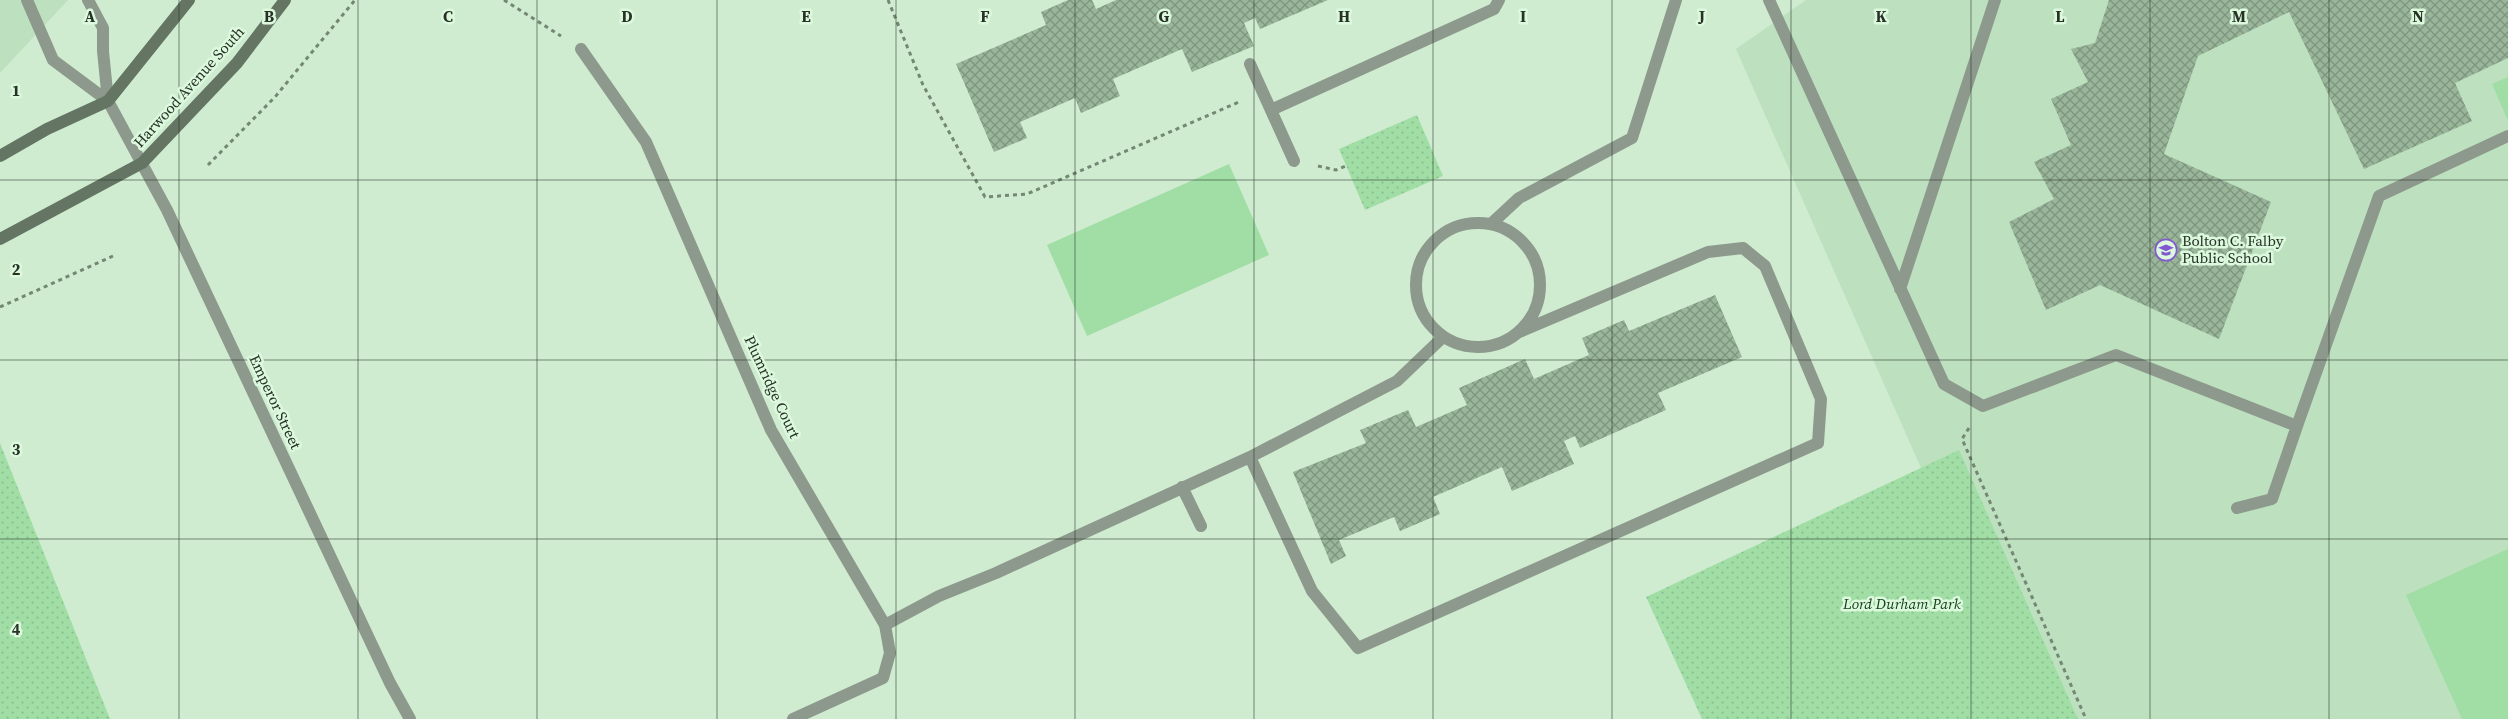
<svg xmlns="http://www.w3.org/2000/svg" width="2508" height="719" font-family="'Source Serif 4',serif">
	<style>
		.built { fill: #bde0bf }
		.grass { fill: #a1dea5 }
		.park { fill: url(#park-dots) }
		.building { fill: url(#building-cross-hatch) }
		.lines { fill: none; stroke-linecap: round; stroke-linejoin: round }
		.path { stroke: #748774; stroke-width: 3; stroke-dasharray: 4 4; stroke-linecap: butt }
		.lane { stroke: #8d998d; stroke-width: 12 }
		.street { stroke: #8d998d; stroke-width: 12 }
		.secondary { stroke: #647564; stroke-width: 12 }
		.grid { fill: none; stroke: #273227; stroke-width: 1; stroke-opacity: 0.55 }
		.labels { text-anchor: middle; stroke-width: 5; stroke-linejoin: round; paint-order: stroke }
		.street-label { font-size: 15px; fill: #273227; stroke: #dcf9dd }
		.poi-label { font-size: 15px; fill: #273227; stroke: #dcf9dd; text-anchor: start }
		.park-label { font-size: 15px; font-style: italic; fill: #0f3f17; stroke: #dcf9dd }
		.grid-label { font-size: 16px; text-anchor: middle; font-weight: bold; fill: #273227; stroke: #dcf9dd; stroke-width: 5; stroke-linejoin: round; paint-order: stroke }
	</style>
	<defs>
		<pattern id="park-dots" width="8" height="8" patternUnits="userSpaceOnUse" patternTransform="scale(1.25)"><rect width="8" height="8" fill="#a1dea5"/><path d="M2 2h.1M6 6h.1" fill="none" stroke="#8bbf8e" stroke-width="1.8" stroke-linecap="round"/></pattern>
		<pattern id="building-cross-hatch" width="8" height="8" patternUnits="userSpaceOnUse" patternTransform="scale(1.25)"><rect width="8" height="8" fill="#99b59a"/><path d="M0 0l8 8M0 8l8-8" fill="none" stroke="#7d947e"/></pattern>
	</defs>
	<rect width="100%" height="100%" fill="#cfecd0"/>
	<path class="built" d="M0 0H68L0 73Z
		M1806 0H2508V719H2078L1959 451 1921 468 1736 49Z"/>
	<path class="grass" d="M2508 77V121L2492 84Z
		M1229 164 1269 255 1087 336 1047 245Z
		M2508 549V719H2462L2406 595Z"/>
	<path class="park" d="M1417 115 1443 176 1365 210 1339 149Z
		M0 443 110 719H0Z
		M1959 450 2078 719H1702L1646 597Z"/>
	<path class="building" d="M1068 0H1092L1096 9 1116 0H1328L1260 29 1255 18 1244 23 1254 46 1192 72 1182 49 1113 79 1120 96 1081 113 1075 98 1020 122 1027 138 994 152 956 64 1046 25 1041 12Z
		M2109 0H2508V58L2455 83 2472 121 2364 169 2289 12 2198 56 2164 154 2271 202 2219 339 2100 285 2046 310 2009 222 2054 199 2034 162 2071 145 2051 99 2088 82 2071 49 2095 43Z
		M1715 295 1742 357 1658 393 1666 410 1580 448 1575 436 1564 441 1574 464 1512 491 1502 467 1433 497 1440 514 1400 531 1394 517 1339 540 1346 556 1331 564 1293 472 1366 443 1360 430 1408 410 1416 427 1467 405 1459 388 1525 359 1534 379 1589 355 1582 338 1624 320 1629 331Z"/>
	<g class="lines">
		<path class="path" d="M504 0 561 36
			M888 0 923 85 985 197 1027 194 1239 102
			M208 165 275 97 355 0
			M1318 166 1336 170 1346 166
			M0 307 113 256
			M1969 428 1962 439 2086 719"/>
		<path class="lane" d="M27 0 53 60 108 101
			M88 0 103 28V51L108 101
			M1769 0 1944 384 1983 406 2116 355 2297 426 2379 196 2508 136
			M1250 64 1294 161
			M1271 110 1494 9 1499 0
			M1416 285a62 62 0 1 1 124 0a62 62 0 1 1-124 0Z
			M1491 224 1519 198 1632 138 1676 0
			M1900 289 1995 0
			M1250 457 1312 591 1358 648 1818 443 1821 399 1765 266 1743 248 1708 252 1517 333
			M1182 487 1201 526
			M2237 508 2272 499 2297 426
			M885 625 939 596 996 573 1250 457 1397 381 1443 337"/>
		<path class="street" d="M581 49 646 142 771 430 885 625 890 653 883 678 793 719
			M108 101 167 210 390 683 410 719"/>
		<path class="secondary" d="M0 156 47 129 108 101 189 0
			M0 239 142 163 237 63 285 0"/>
	</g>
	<path class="grid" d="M179 0V719M358 0V719M537 0V719M717 0V719M896 0V719M1075 0V719M1254 0V719M1433 0V719M1612 0V719M1791 0V719M1971 0V719M2150 0V719M2329 0V719M0 180H2508M0 360H2508M0 539H2508"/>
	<defs>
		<g id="school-ring" transform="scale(1.125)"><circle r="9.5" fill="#dcf9dd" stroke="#8359d2" stroke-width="1.5"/><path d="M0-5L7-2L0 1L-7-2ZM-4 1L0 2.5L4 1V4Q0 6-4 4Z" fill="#8359d2"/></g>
	</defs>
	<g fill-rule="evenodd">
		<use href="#school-ring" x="2166" y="250"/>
	</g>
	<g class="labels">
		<g class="street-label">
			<text transform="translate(189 87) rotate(-48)" y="5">Harwood Avenue South</text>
			<text transform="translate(772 387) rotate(65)" y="5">Plumridge Court</text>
			<text transform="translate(275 402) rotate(65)" y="5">Emperor Street</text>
		</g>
		<g class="poi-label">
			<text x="2182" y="246">Bolton C. Falby<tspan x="2182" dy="17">Public School</tspan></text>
		</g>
		<g class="park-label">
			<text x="1902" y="609">Lord Durham Park</text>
		</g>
	</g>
	<g class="grid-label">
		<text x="90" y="22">A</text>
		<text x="269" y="22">B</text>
		<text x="448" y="22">C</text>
		<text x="627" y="22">D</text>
		<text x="806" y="22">E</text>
		<text x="985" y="22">F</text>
		<text x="1164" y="22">G</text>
		<text x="1344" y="22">H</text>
		<text x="1523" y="22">I</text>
		<text x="1702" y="22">J</text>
		<text x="1881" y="22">K</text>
		<text x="2060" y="22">L</text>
		<text x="2239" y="22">M</text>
		<text x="2418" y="22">N</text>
		<text x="16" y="96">1</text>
		<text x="16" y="275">2</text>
		<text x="16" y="455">3</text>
		<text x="16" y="635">4</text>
	</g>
</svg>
